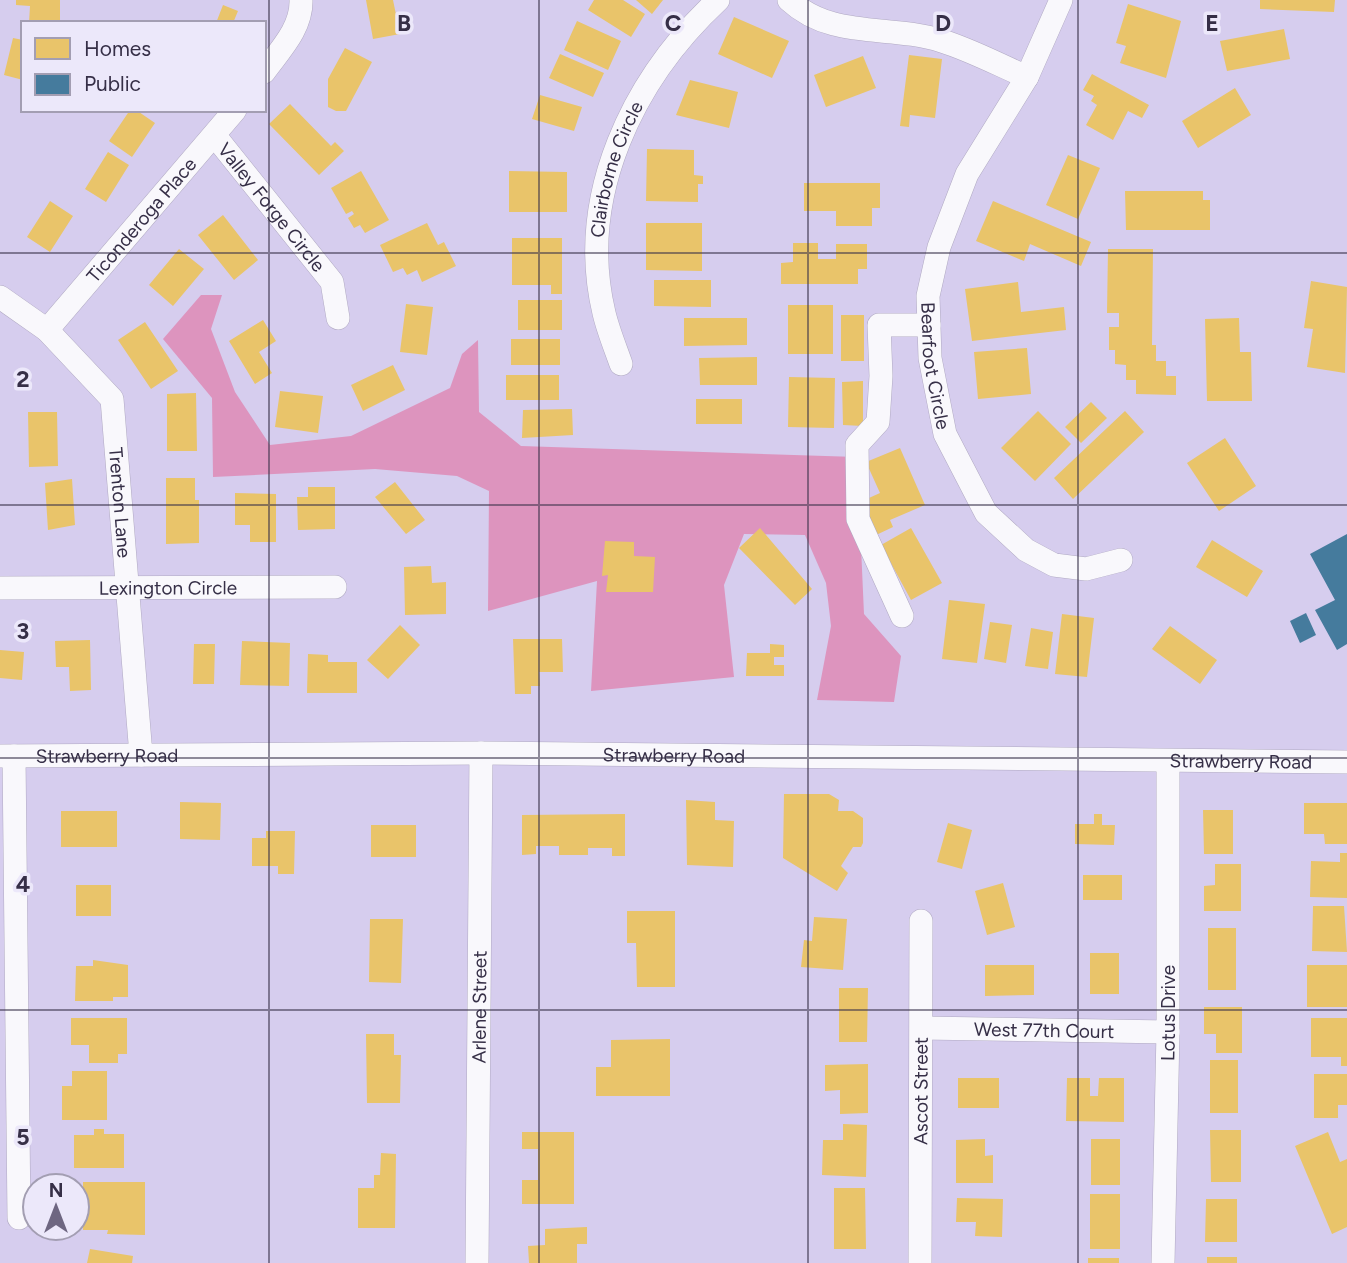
<svg xmlns="http://www.w3.org/2000/svg" width="1347" height="1263" font-family="Figtree,sans-serif">
	<style>
		.forest { fill: #dd94be }
		.homes { fill: #e9c46a }
		.public { fill: #457b9d }
		.lines { fill: none; stroke-linecap: round; stroke-linejoin: round }
		.minor-casing { stroke: #b0a9c2; stroke-width: 24 }
		.minor { stroke: #f9f8fc; stroke-width: 23 }
		.grid { fill: none; stroke: #362f47; stroke-width: 2; stroke-opacity: 0.55 }
		.labels { text-anchor: middle; stroke-width: 7; stroke-linejoin: round; paint-order: stroke }
		.street-label { font-size: 19px; fill: #362f47; stroke: #ece8fa }
		.grid-label { font-size: 23px; text-anchor: middle; font-weight: bold; fill: #362f47; stroke: #ece8fa; stroke-width: 7; stroke-linejoin: round; paint-order: stroke }
	</style>
	<rect width="100%" height="100%" fill="#d6cdee"/>
	<path class="forest" d="M201 295H222L211 329 235 392 270 445 351 436 450 388 462 354 478 340 479 412 521 446 857 457 864 614 901 656 894 702 817 700 831 626 826 583 805 535 744 534 724 585 734 677 591 691 597 581 488 611 489 491 457 476 375 469 213 477 212 398 163 339Z"/>
	<path class="homes" d="M16 0H60V23H29L30 6 16 5Z
		M366 0H393L400 34 373 39Z
		M594 0H623L645 14 631 37 588 10Z
		M636 0H663L652 14Z
		M1260 0H1335L1334 12 1260 9Z
		M1128 4 1181 21 1166 78 1120 63 1126 46 1116 43Z
		M223 5 238 11 233 23H216Z
		M734 17 789 41 772 78 718 54Z
		M577 21 621 41 608 70 564 50Z
		M1284 29 1290 59 1227 71 1220 41Z
		M13 38 23 40V80L4 75Z
		M345 48 372 62 346 111H336L328 107V79Z
		M560 54 604 73 593 97 549 78Z
		M909 55 942 59 935 118 910 115 909 127 900 126Z
		M863 56 876 88 826 107 814 75Z
		M1092 74 1149 105 1142 118 1128 111 1113 140 1086 125 1097 105 1091 101 1094 96 1083 90Z
		M690 80 738 92 729 128 676 115Z
		M1235 88 1251 115 1198 148 1182 121Z
		M540 95 582 107 574 131 532 119Z
		M290 104 331 146 335 142 344 151 319 175 269 124Z
		M130 110H136L155 123 132 157 109 141Z
		M647 149 694 150V175L703 176V184H698V202L646 201Z
		M108 152 129 165 106 202 85 189Z
		M1068 155 1100 168 1078 219 1046 205Z
		M361 171 389 220 365 233 360 225 354 228 348 218 354 214 352 211 346 214 331 188Z
		M509 171 567 172V212H509Z
		M804 183H880V208H872V226H836V211H804Z
		M1125 191H1203V200H1210V230H1126Z
		M50 201 73 216 50 252 27 237Z
		M993 201 1091 242 1081 266 1030 244 1024 261 976 241Z
		M223 215 258 260 234 280 198 235Z
		M427 223 438 245 444 242 456 266 422 282 417 270 407 275 403 268 393 272 380 245Z
		M646 223H702V271L646 270Z
		M512 238H562V294H551V285H512Z
		M793 243H818V259H836V244H867V269H858V284H781V263L793 262Z
		M179 249 204 269 173 306 149 285Z
		M1108 249H1153L1152 345H1156V361H1166V376H1176V395L1136 394V380H1126V365L1115 364V350H1109V327H1119V313H1107Z
		M654 280H711V307L654 306Z
		M1311 281 1347 287 1345 373 1307 367 1313 329 1304 328Z
		M1018 282 1021 312 1064 307 1066 330 972 341 965 289Z
		M518 300H562V330H518Z
		M406 304 433 307 427 355 400 352Z
		M788 305H833V354H788Z
		M841 315H864V361H841Z
		M684 318H747V345L684 346Z
		M1239 318 1240 352H1251L1252 401H1207L1205 319Z
		M263 320 276 341 259 352 272 373 255 384 229 341Z
		M145 322 178 371 151 389 118 340Z
		M511 339H560V365H511Z
		M1027 348 1031 394 978 399 974 352Z
		M757 357V385H700L699 358Z
		M393 365 405 390 363 411 351 385Z
		M506 375H559V400H506Z
		M789 377 835 378 834 428 788 427Z
		M863 381V426L843 425 842 382Z
		M280 391 323 396 318 433 275 427Z
		M196 393 197 451H167V394Z
		M696 399H742V424H696Z
		M1091 402 1107 418 1081 443 1065 427Z
		M572 409 573 435 522 438 523 410Z
		M1038 411 1071 444 1035 481 1001 448Z
		M1125 411 1144 432 1073 499 1054 478Z
		M28 412H57L58 466 29 467Z
		M1225 438 1256 486 1219 511 1187 463Z
		M900 448 925 505 890 520 893 527 874 536 860 502 880 493 866 462Z
		M166 478H195V500H199V543L166 544Z
		M72 479 75 525 48 530 45 483Z
		M395 482 425 520 406 534 375 497Z
		M308 487H335V529L298 530 297 497H308Z
		M235 493 276 494V542H250V525H235Z
		M760 528 812 589 795 605 739 548Z
		M911 528 942 583 911 600 881 545Z
		M1212 540 1263 571 1247 597 1196 567Z
		M605 541 634 542V556L655 557 653 592H606L608 575 602 576Z
		M431 566 432 583 446 582V614L405 615 404 567Z
		M949 600 985 604 977 663 942 659Z
		M1062 614 1094 618 1087 677 1055 674Z
		M990 622 1012 625 1006 663 984 659Z
		M400 625 420 645 388 679 367 660Z
		M1170 626 1217 660 1200 684 1152 649Z
		M1031 628 1053 632 1048 669 1025 666Z
		M513 639H562L563 672H539L540 686H531V694H515Z
		M90 640 91 690 70 691 69 667H56L55 641Z
		M242 641 290 643 289 686 240 685Z
		M194 644H215L214 684H193Z
		M770 644 784 645V657H774V665H784V676H746L747 653H770Z
		M0 650 24 652 22 680 0 678Z
		M308 654 328 655V662H357V693H307Z
		M784 794H829L839 800 838 811H853L863 818V843L861 847H853L841 866 848 873 837 891 783 858Z
		M686 800 715 802V820L734 821 733 867 687 865Z
		M180 802 221 803 220 840 180 839Z
		M1304 803H1347V844H1325L1324 834H1304Z
		M1203 810H1233V854H1204Z
		M61 811H117V847H61Z
		M625 814V856H612V848H588V855H559V846H536V854L522 855V815Z
		M1094 814H1102V825H1115L1114 845 1075 844V824H1094Z
		M948 823 972 830 962 869 937 862Z
		M371 825H416V857H371Z
		M266 831H295L294 874H278V866H252V838H266Z
		M1340 853H1347V898L1310 897 1311 861 1340 862Z
		M1215 864H1241V911H1204V886L1215 885Z
		M1083 875H1122V900H1083Z
		M1003 883 1015 927 987 935 975 891Z
		M76 885H111V916H76Z
		M1313 906H1344L1347 952 1312 951Z
		M627 911H675V987H637L636 943H627Z
		M814 917 847 919 843 970 801 967 804 940 812 941Z
		M370 919H403L401 983 369 982Z
		M1208 928H1236V990H1208Z
		M1090 953H1119V994H1090Z
		M93 960 128 965V997H113V1001H75L76 966H93Z
		M985 965H1034V995L985 996Z
		M1307 965H1347V1007H1307Z
		M839 988H868L867 1042H839Z
		M1204 1007H1242V1053H1216V1034H1204Z
		M71 1018H127V1054H118V1063H89V1045H71Z
		M1311 1018H1347V1066H1341V1057H1311Z
		M366 1034H394V1055H401L400 1103H367Z
		M670 1039V1096H596V1067H611V1040Z
		M1210 1060H1238V1113H1210Z
		M868 1064V1113L840 1114V1090L825 1091V1065Z
		M72 1071H107V1120H62V1086H72Z
		M1314 1074H1347V1105H1338V1118H1314Z
		M958 1078H999V1108H958Z
		M1067 1078H1090V1096H1098L1099 1078H1124V1122L1066 1121Z
		M843 1124 867 1125 866 1177 822 1175 823 1140H843Z
		M94 1129H104V1134H124V1168H74V1135H94Z
		M1210 1130H1241V1182H1211Z
		M522 1132H574V1204H522V1180H538V1149H522Z
		M1328 1132 1340 1162 1347 1159V1227L1332 1234 1295 1146Z
		M985 1139V1156L993 1155V1183H956V1140Z
		M1091 1139H1120V1185H1091Z
		M381 1153 396 1154 395 1228H358V1188H374V1175H380Z
		M83 1182H145V1235L107 1234 108 1230H83Z
		M834 1188H865L866 1249H834Z
		M1090 1194H1120V1249H1090Z
		M957 1198 1003 1199 1002 1237 975 1236 976 1222H956Z
		M1206 1199H1237V1242H1205Z
		M587 1227V1244H577V1263H529L528 1246 545 1245V1229Z
		M90 1249 133 1256 132 1263H87Z
		M1207 1257H1237V1263H1207Z
		M1088 1258H1119V1263H1088Z"/>
	<path class="public" d="M1347 534V644L1337 650 1315 610 1335 600 1310 554Z
		M1306 613 1316 635 1300 643 1290 621Z"/>
	<g class="lines">
		<g class="minor-casing">
			<g id="minor">
				<path d="M789 0C832 40 890 24 942 41 971 50 999 65 1027 77"/>
				<path id="s1" d="M1061 0 1027 77 967 174 939 247 928 296 930 358 945 434 986 513 1026 550 1054 565 1086 569 1121 560"/>
				<path d="M264 72C280 50 302 28 301 0"/>
				<path id="s2" d="M215 136 332 282 338 318"/>
				<path id="s3" d="M0 297 47 330 112 399 141 755"/>
				<path id="s4" d="M47 330 235 110"/>
				<path id="s5" d="M621 364C615 347 608 330 604 313 576 196 633 79 718 0"/>
				<path id="s6" d="M0 588 335 587"/>
				<path d="M902 616 858 519 857 445 878 422 881 376 879 325H929"/>
				<path id="s7" d="M0 756 481 753 1347 762"/>
				<path d="M14 756 19 1218"/>
				<path id="s8" d="M922 1028 1168 1032"/>
				<path id="s9" d="M477 1263 481 753"/>
				<path id="s10" d="M920 1263 921 921"/>
				<path id="s11" d="M1163 1263 1168 1032V762"/>
			</g>
		</g>
		<use href="#minor" class="minor"/>
	</g>
	<path class="grid" d="M269 0V1263M539 0V1263M808 0V1263M1078 0V1263M0 253H1347M0 505H1347M0 758H1347M0 1010H1347"/>
	<g class="labels">
		<g class="street-label">
			<text dy="7" stroke="none"><textPath href="#s5" startOffset="201">Clairborne Circle</textPath></text>
			<text dy="7" stroke="none"><textPath href="#s2" startOffset="91">Valley Forge Circle</textPath></text>
			<text dy="7" stroke="none"><textPath href="#s4" startOffset="145">Ticonderoga Place</textPath></text>
			<text dy="7" stroke="none"><textPath href="#s1" startOffset="397">Bearfoot Circle</textPath></text>
			<text dy="7" stroke="none"><textPath href="#s3" startOffset="256">Trenton Lane</textPath></text>
			<text dy="7" stroke="none"><textPath href="#s6" startOffset="168">Lexington Circle</textPath></text>
			<text dy="7" stroke="none"><textPath href="#s7" startOffset="674">Strawberry Road</textPath></text>
			<text dy="7" stroke="none"><textPath href="#s7" startOffset="107">Strawberry Road</textPath></text>
			<text dy="7" stroke="none"><textPath href="#s7" startOffset="1241">Strawberry Road</textPath></text>
			<text dy="7" stroke="none"><textPath href="#s9" startOffset="256">Arlene Street</textPath></text>
			<text dy="7" stroke="none"><textPath href="#s11" startOffset="250">Lotus Drive</textPath></text>
			<text dy="7" stroke="none"><textPath href="#s8" startOffset="122">West 77th Court</textPath></text>
			<text dy="7" stroke="none"><textPath href="#s10" startOffset="172">Ascot Street</textPath></text>
		</g>
	</g>
	<g class="grid-label">
		<text x="404" y="31">B</text>
		<text x="673" y="31">C</text>
		<text x="943" y="31">D</text>
		<text x="1212" y="31">E</text>
		<text x="23" y="387">2</text>
		<text x="23" y="639">3</text>
		<text x="23" y="892">4</text>
		<text x="23" y="1145">5</text>
	</g>
	<rect x="21" y="21" width="245" height="91" fill="#ece8fa" stroke="#a39eb2" stroke-width="2"/>
	<rect x="35" y="38" width="35" height="21" fill="#e9c46a" stroke="#a39eb2" stroke-width="2"/>
	<text x="84" y="56" font-size="21" fill="#362f47">Homes</text>
	<rect x="35" y="74" width="35" height="21" fill="#457b9d" stroke="#a39eb2" stroke-width="2"/>
	<text x="84" y="91" font-size="21" fill="#362f47">Public</text>
	<g transform="translate(56 1207)"><circle r="33" fill="#ece8fa" stroke="#a39eb2" stroke-width="2"/>
	<path d="M0-5L12 26L0 18L-12 26Z" fill="#6e6681"/>
	<text y="-10" font-size="19" font-weight="bold" text-anchor="middle" fill="#362f47">N</text>
	</g>
</svg>
